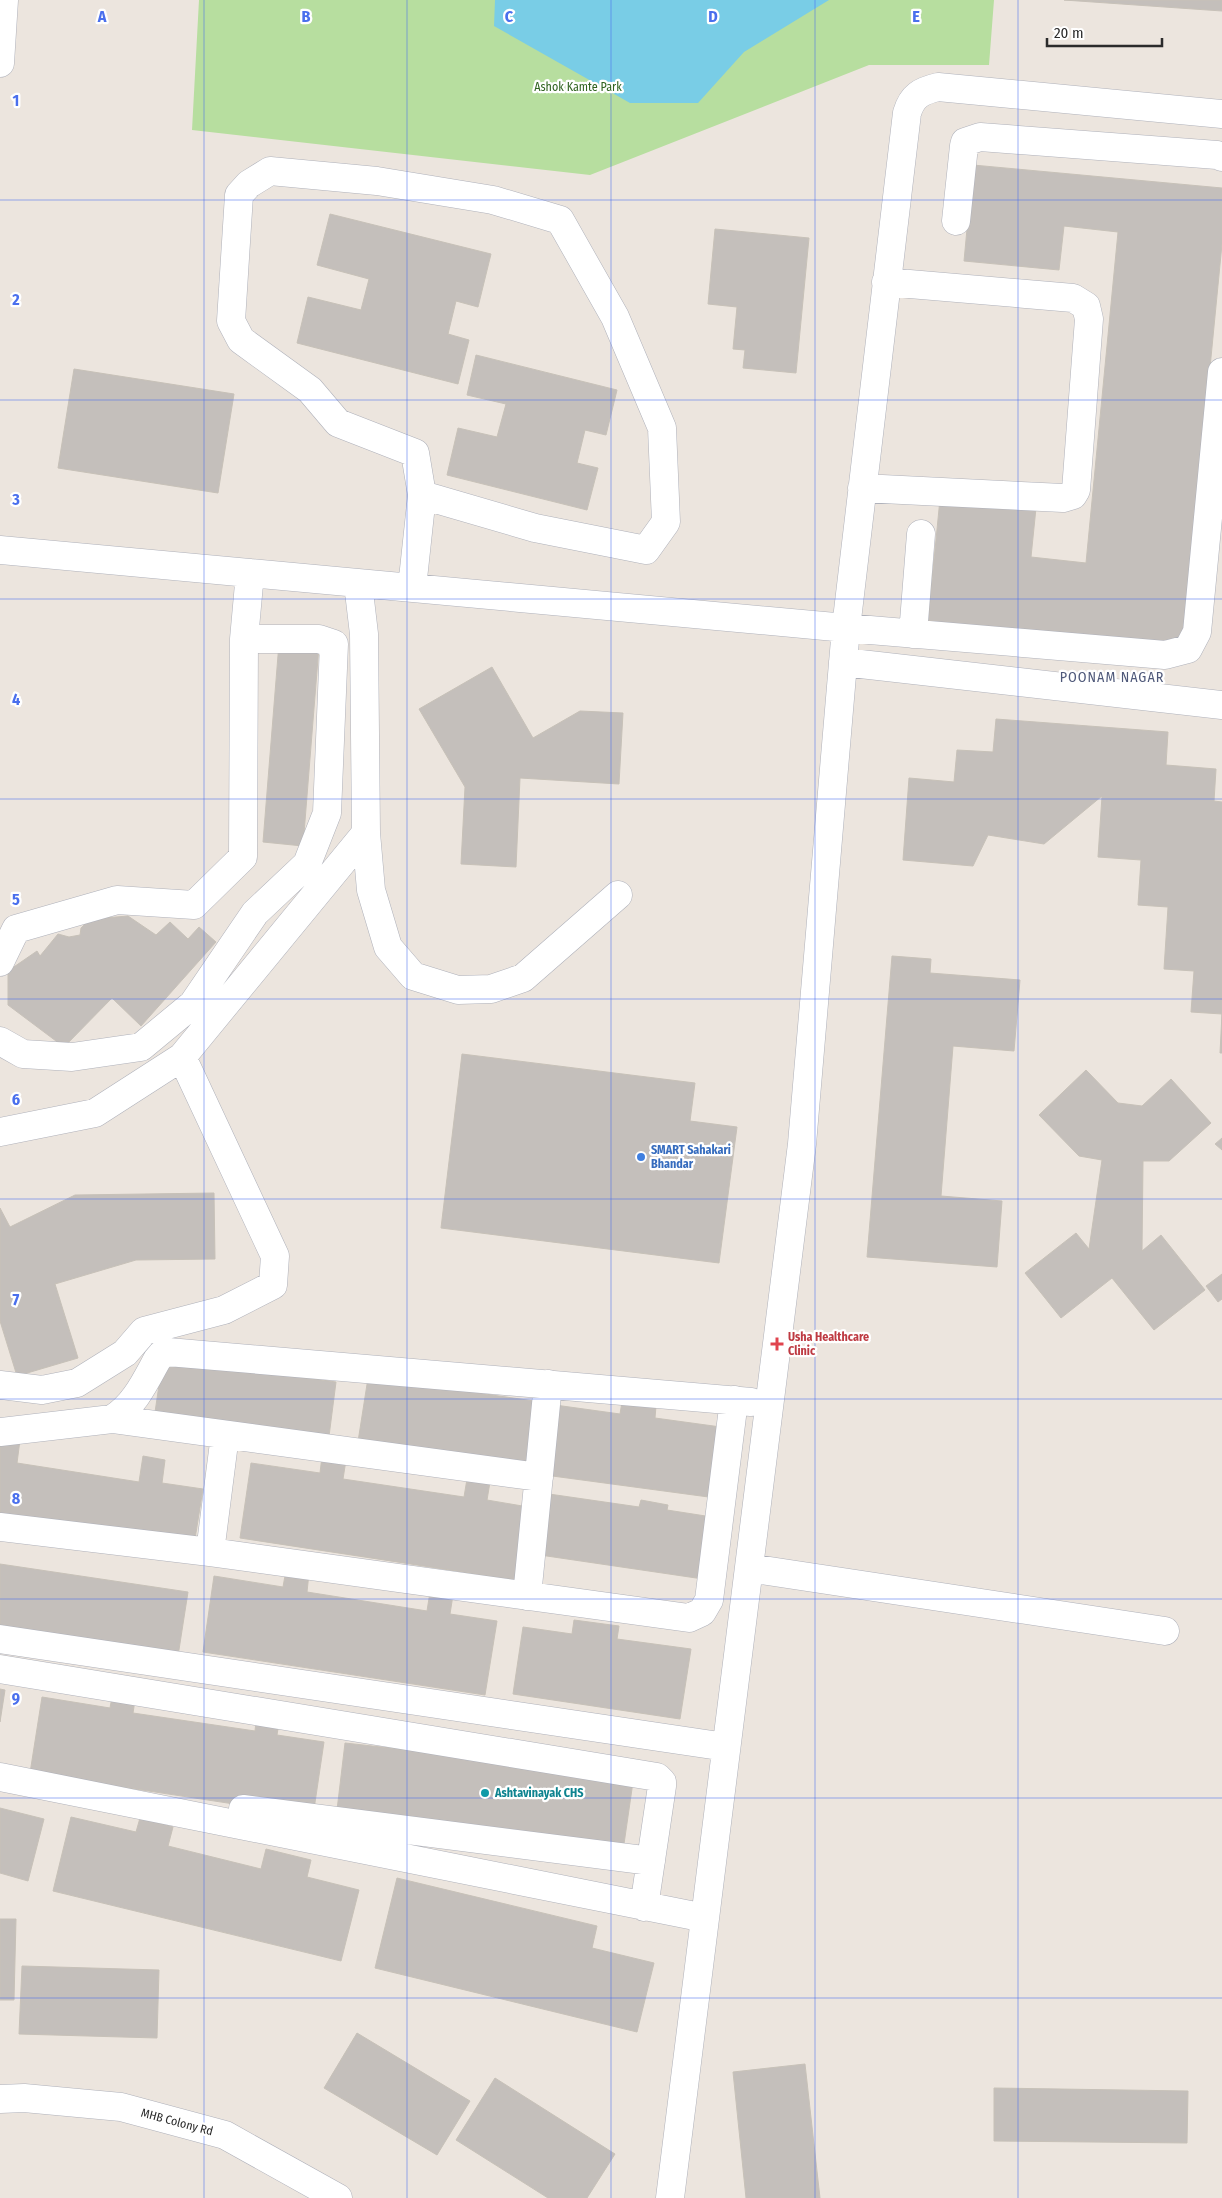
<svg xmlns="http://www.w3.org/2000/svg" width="1222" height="2198" font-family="'Fira Sans Condensed',sans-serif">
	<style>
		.green { fill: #b7de9f }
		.water { fill: #79cde6 }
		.building { fill: #c4bfbb; stroke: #c7c1b8 }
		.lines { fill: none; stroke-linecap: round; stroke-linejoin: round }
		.street-casing { stroke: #afb1ba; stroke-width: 29 }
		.secondary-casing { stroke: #afb1ba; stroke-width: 29 }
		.street { stroke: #fff; stroke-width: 28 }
		.secondary { stroke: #fff; stroke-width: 28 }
		.grid { fill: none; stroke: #4a6fed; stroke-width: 1; stroke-opacity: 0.55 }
		.shop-dot { fill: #3f7fe0; stroke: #fff; stroke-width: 2 }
		.health-dot { fill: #e0444e; stroke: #fff; stroke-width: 2 }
		.culture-dot { fill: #0f9aa8; stroke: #fff; stroke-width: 2 }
		.labels { text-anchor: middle; stroke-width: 4.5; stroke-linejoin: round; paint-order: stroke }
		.park-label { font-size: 12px; fill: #306320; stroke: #fff }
		.shop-label { font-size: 12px; font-weight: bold; fill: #366cbe; stroke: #fff; text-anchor: start }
		.health-label { font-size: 12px; font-weight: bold; fill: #be3a42; stroke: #fff; text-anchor: start }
		.culture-label { font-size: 12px; font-weight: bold; fill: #0d838f; stroke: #fff; text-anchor: start }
		.street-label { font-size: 12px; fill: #2b2b2b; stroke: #fff }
		.neighbourhood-label { font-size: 14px; letter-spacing: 1px; fill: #4e5879; stroke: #fff }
		.grid-label { font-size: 16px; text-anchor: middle; font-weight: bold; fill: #4a6fed; stroke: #fff; stroke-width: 4.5; stroke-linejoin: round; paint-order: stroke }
	</style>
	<rect width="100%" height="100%" fill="#ece5de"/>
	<path class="green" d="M199 0H994L989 65H869L590 175 192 130Z"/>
	<path class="water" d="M495 0H829L744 52 698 103H630L494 26Z"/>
	<path class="building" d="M1064 0H1222V11Z
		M973 165 1222 188V244L1183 646 928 621 940 499 1036 508 1031 557 1086 563 1118 232 1064 226 1059 270 964 261Z
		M330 214 491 254 478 307 456 301 448 334 469 340 458 384 297 343 308 297 361 310 369 279 317 265Z
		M715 229 809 238 796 373 743 368 745 350 733 349 737 307 708 304Z
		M476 355 617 390 606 435 585 430 577 463 598 468 587 510 447 475 458 428 497 437 506 404 467 395Z
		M74 369 234 394 218 493 58 468Z
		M279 643 319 646 303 846 263 842Z
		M492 667 533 738 580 711 623 713 619 784 520 778 516 867 461 864 465 787 419 709Z
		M996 719 1168 732 1166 765 1216 769 1214 801 1222 802V1053H1220L1222 1014 1191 1012 1194 971 1164 969 1168 907 1138 905 1141 860 1098 857 1102 796 1044 844 988 835 973 866 903 860 909 778 954 782 957 750 993 752Z
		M95 914 104 918 128 916 156 935 170 922 188 939 199 927 216 942 141 1026 112 998 64 1047 8 1005V971L37 951 40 956 58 934 69 937 80 935 81 928Z
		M892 956 931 959 930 973 1020 980 1014 1051 953 1046 941 1196 1002 1201 997 1267 867 1257Z
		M462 1054 695 1083 690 1121 737 1127 719 1263 441 1228Z
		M1086 1070 1118 1103 1142 1106 1171 1079 1211 1123 1169 1161H1143L1142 1251 1161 1235 1205 1290 1154 1330 1112 1278 1061 1318 1025 1273 1076 1233 1089 1249 1102 1160 1079 1156 1039 1115Z
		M1222 1138V1150L1215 1144Z
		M214 1193 215 1259 136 1260 55 1284 78 1358 17 1376 0 1321V1208L10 1227 75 1195Z
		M1222 1274V1299L1218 1302 1206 1286Z
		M163 1358 336 1382 328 1444 154 1419Z
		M368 1378 459 1391 461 1379 479 1381 478 1393 541 1402 529 1472 357 1448Z
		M622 1402 656 1406 655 1418 728 1428 716 1498 545 1475 555 1405 620 1414Z
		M0 1438 20 1440 17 1463 139 1482 143 1456 165 1460 162 1483 203 1489 194 1545 0 1515Z
		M322 1456 346 1460 343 1479 464 1497 467 1479 490 1482 487 1500 534 1508 522 1581 240 1538 251 1463 320 1473Z
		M549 1494 639 1507 641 1500 668 1505 667 1510 712 1517 703 1579 540 1555Z
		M0 1564 188 1592 178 1656 0 1630Z
		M286 1570 309 1573 307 1592 427 1611 430 1592 453 1595 450 1614 497 1621 485 1695 203 1652 214 1576 283 1587Z
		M574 1620 619 1626 617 1639 691 1649 680 1719 513 1694 523 1627 572 1634Z
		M0 1689 5 1690 0 1722Z
		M113 1691 136 1694 133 1713 255 1731 257 1712 280 1716 277 1735 324 1742 313 1816 30 1773 42 1697 110 1708Z
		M345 1743 634 1775 624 1844 337 1810Z
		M0 1808 44 1819 28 1881 0 1873Z
		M71 1817 136 1832 140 1818 173 1827 168 1846 261 1869 266 1849 311 1860 307 1877 359 1890 341 1961 53 1891Z
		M397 1878 597 1926 592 1948 654 1963 637 2032 375 1968Z
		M0 1919H16L14 2000H0Z
		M22 1966 159 1970 157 2038 19 2034Z
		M357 2033 470 2101 437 2155 324 2088Z
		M805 2064 820 2198H746L733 2072Z
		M495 2078 615 2154 587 2198H548L456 2140Z
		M994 2088 1188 2091 1187 2143 994 2141Z"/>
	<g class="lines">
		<g class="street-casing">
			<path id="street" d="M0 63 4 0
				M270 171 377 181 493 200 560 220 615 317 662 428 666 522 646 550 535 528 422 495 415 453 338 423 310 390 241 340 231 321 239 195 249 184Z
				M956 221 964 146 965 142 980 137 1217 155 1222 157
				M862 488 1063 498 1073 495 1076 490 1089 319 1086 306 1073 298 886 282
				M0 550 846 628 1165 655 1188 649 1197 632 1222 372
				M358 583 364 634 366 833 371 890 388 947 413 976 458 990 491 989 523 978 618 895
				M412 588 422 495
				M913 634 921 534
				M843 662 1222 705
				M0 962 16 929 117 900 194 905 243 857 244 639 250 573
				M0 1041 23 1054 72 1057 141 1047 193 1004 255 913 307 864 327 813 334 644 319 639H244
				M0 1132 95 1113 182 1057 366 833
				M0 1385 42 1390 77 1383 125 1353 144 1331 224 1310 273 1285 275 1256 182 1057
				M112 1419 539 1477
				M0 1432 112 1419C134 1406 145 1382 157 1360L162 1354 168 1352 751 1402
				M0 1527 210 1552 689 1618 702 1612 709 1600 734 1400
				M210 1552 225 1435
				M749 1568 1165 1631
				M527 1596 548 1384
				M0 1639 726 1747
				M0 1669 657 1777 662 1782V1786L644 1907
				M0 1777 705 1918
				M243 1809 651 1861
				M670 2198 802 1144 846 628 907 113C912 96 921 91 938 87L1222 114"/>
		</g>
		<g class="secondary-casing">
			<path id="secondary" d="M0 2099 24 2098 121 2107 225 2135 338 2198"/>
		</g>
		<use href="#street" class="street"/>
		<use href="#secondary" class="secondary"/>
	</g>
	<path class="grid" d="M204 0V2198M407 0V2198M611 0V2198M815 0V2198M1018 0V2198M0 200H1222M0 400H1222M0 599H1222M0 799H1222M0 999H1222M0 1199H1222M0 1399H1222M0 1599H1222M0 1798H1222M0 1998H1222"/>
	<circle class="shop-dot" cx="641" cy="1157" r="5"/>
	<path class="health-dot" d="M774.5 1336.5h5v5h5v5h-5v5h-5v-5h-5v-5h5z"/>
	<circle class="culture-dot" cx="485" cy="1793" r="5"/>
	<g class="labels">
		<g class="park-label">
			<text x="578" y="91">Ashok Kamte Park</text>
		</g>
		<g class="shop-label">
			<text x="651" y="1154">SMART Sahakari<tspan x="651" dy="14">Bhandar</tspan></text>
		</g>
		<g class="health-label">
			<text x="788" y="1341">Usha Healthcare<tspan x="788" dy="14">Clinic</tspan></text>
		</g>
		<g class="culture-label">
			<text x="495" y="1797">Ashtavinayak CHS</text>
		</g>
		<g class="street-label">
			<text transform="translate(177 2122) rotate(15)" y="4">MHB Colony Rd</text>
		</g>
		<g class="neighbourhood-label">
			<text x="1112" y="682">POONAM NAGAR</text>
		</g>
	</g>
	<g class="grid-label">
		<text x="102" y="22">A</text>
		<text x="306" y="22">B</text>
		<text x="509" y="22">C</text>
		<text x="713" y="22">D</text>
		<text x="916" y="22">E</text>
		<text x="16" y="106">1</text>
		<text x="16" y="305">2</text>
		<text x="16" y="505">3</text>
		<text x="16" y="705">4</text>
		<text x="16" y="905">5</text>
		<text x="16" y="1105">6</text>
		<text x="16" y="1305">7</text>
		<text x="16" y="1504">8</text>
		<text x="16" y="1704">9</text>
	</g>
	<path d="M1047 38v8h115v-8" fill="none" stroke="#2b2b2b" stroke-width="2.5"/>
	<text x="1054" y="38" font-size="15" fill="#2b2b2b" stroke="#ffffff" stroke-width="4" paint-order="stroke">20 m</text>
</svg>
